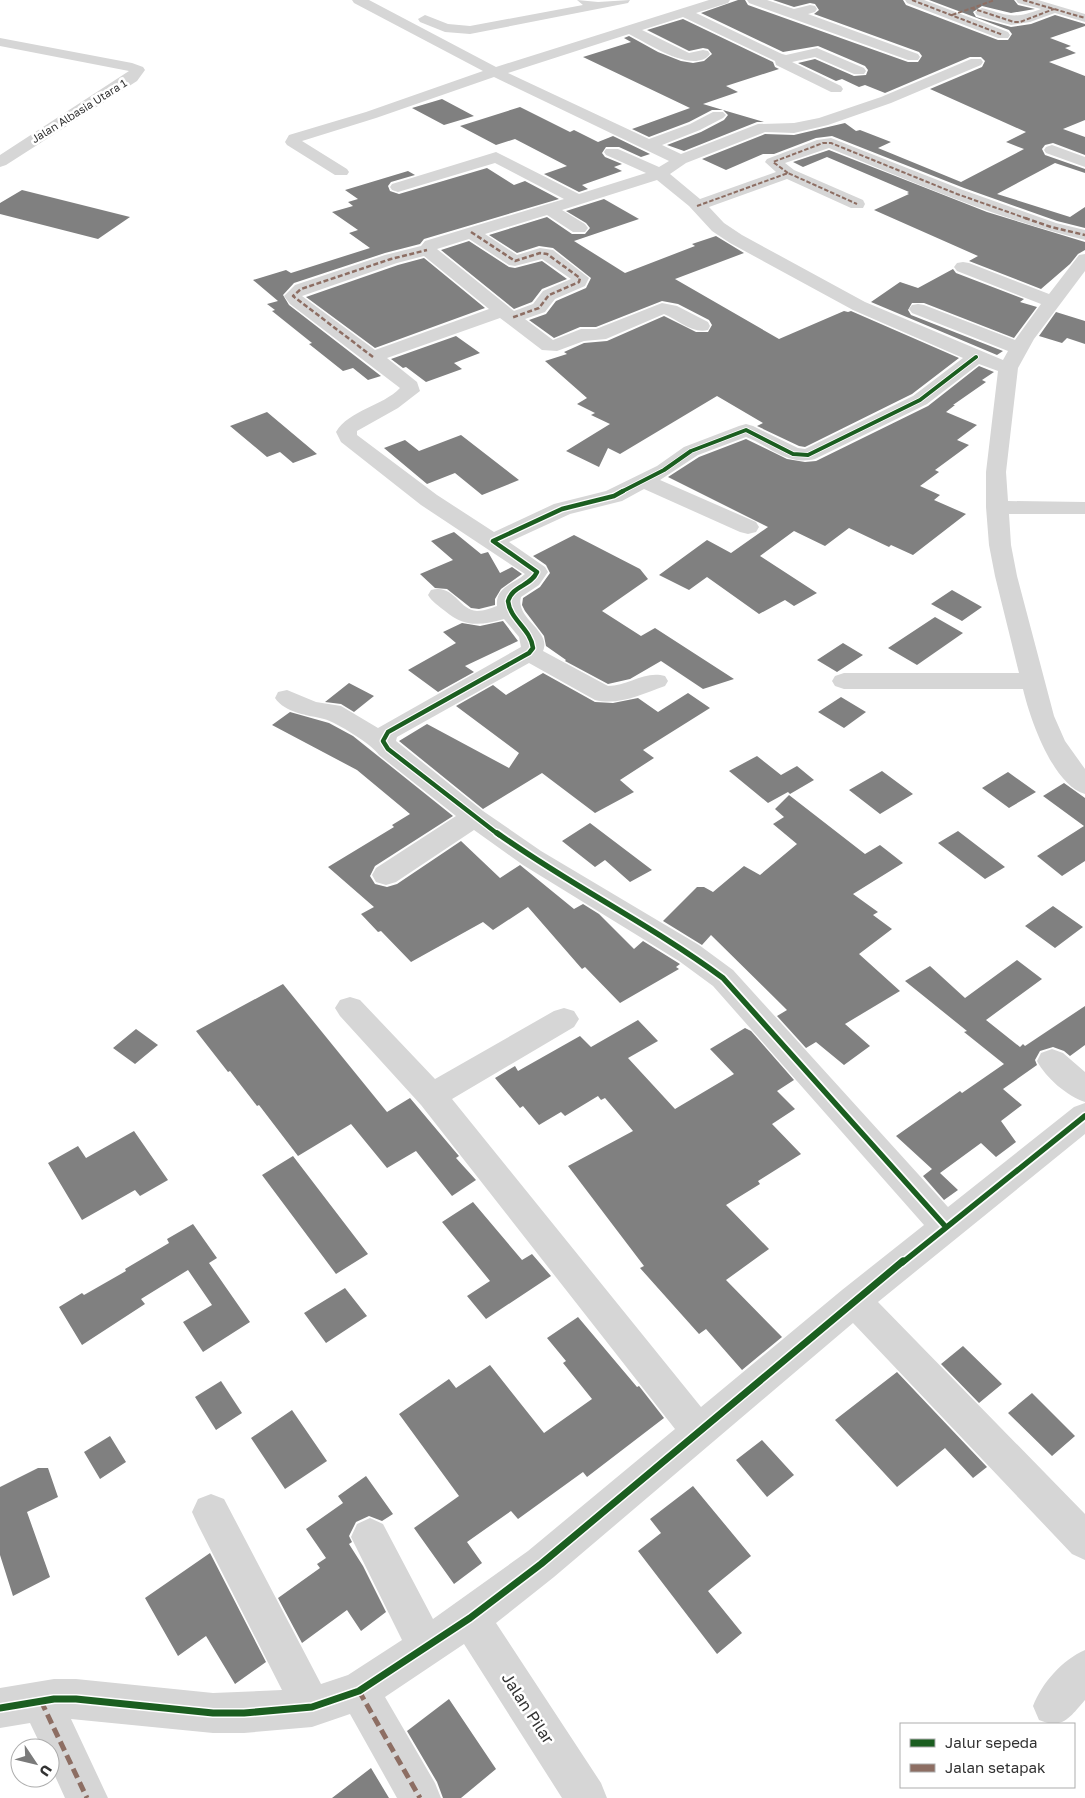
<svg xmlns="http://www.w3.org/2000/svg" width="1085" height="1798" font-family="'Golos Text',sans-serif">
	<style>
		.building { fill: #808080 }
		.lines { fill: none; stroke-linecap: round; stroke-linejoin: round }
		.minor { fill: #d6d6d6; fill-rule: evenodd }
		.quiet-far2 { stroke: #8d6e63; stroke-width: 2; stroke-dasharray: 4.5 2; stroke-linecap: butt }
		.quiet-far1 { stroke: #8d6e63; stroke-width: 2.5; stroke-dasharray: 5 2.5; stroke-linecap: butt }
		.quiet { stroke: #8d6e63; stroke-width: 5; stroke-dasharray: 10 5; stroke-linecap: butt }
		.cycleway-far3-casing { stroke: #fff; stroke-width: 5.5 }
		.cycleway-far2-casing { stroke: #fff; stroke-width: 7 }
		.cycleway-far1-casing { stroke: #fff; stroke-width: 9 }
		.cycleway-casing { stroke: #fff; stroke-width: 10 }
		.cycleway-far3 { stroke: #1b5e20; stroke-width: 4 }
		.cycleway-far2 { stroke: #1b5e20; stroke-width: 4.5 }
		.cycleway-far1 { stroke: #1b5e20; stroke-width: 5.5 }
		.cycleway { stroke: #1b5e20; stroke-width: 7 }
		.labels { text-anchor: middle; stroke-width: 5; stroke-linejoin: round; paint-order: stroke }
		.far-street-label { font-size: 11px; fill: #323232; stroke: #fff }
		.near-street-label { font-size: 16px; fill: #323232; stroke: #fff }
	</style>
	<rect width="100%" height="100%" fill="#fff"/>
	<path class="building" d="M738 0H745L748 5 908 62H918L922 56 919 52 814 14 819 10 815 4 810 3 794 7 773 0H903L906 5 998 40H1008L1012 34 1009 30 929 0H1014L1018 5 1035 9 1011 13 982 6 973 12 976 17 1011 27 1031 24 1055 15 1085 24V26L1050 38 1071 46 1065 48 1076 53 1049 62 1085 76V120L1063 129 1085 137V155L1053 143 1045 145 1042 149 1045 155 1085 169V173L1055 163 997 194 1070 217 1085 207V228L1057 221 964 188 832 136 816 138 774 154H763L726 170 702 159 765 134 794 135 845 123 856 131 860 130 891 142 878 148 961 182 1024 149 1006 142 1026 132 930 89 982 67 985 61 981 57H970L885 93 865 85 859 87 842 79 836 81 798 63 815 59 854 76 866 75 868 70 865 66 818 46 783 52 701 13Z
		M683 19 773 62 775 67 779 69 726 86 738 92 703 104 723 110H712L689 122 649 137 632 129 690 108 583 57 631 42 624 38 629 36 658 52 681 61 693 63 704 61 712 54 708 49 703 48 689 51 647 30Z
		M442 99 474 116 444 125 412 108Z
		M520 107 570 132 574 130 598 142 613 136 650 154 641 157 619 147H606L602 153 605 157 622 164 614 167 622 171 582 185 588 189 579 192 544 174 567 166 515 139 496 145 460 126Z
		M723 110 764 122H757L684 151 667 145 701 132 724 120 728 115Z
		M829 150 987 212 1085 242V250L1078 254 1070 264 1041 289 969 261 978 256 874 210 909 194 907 193 909 192 827 157 803 167 793 162Z
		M487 168 514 185 525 181 559 199 424 239 420 244 385 253 294 283 283 295 289 305 381 376 368 380 353 368 343 371 309 344 312 343 272 311 275 310 267 304 278 301 253 280 286 270 291 273 370 248 349 233 358 230 332 212 353 206 348 202 358 199 345 190 408 171 415 175 391 182 388 186 390 191 399 194Z
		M22 190 130 217 98 239 0 214V203Z
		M604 199 639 219 574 241 625 273 695 246 692 244 716 236 744 253 675 279 779 339 844 311 848 312 851 311 959 358 912 394 805 447 799 446 757 426 763 423 717 396 620 454 608 448 599 467 566 451 610 424 591 415 595 413 577 404 587 398 545 361 567 354 564 352 584 343 607 341 664 316 696 332H708L712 325 709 320 678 304 662 301 596 327H580L554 338 529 320 546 314 556 301 586 288 591 278 553 248 539 246 517 253 489 235 547 217 572 234H585L590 228 586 223 566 211Z
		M469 241 509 267 515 268 542 261 567 279 542 289 532 302 514 309 441 250Z
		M424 258 485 308 375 348 306 297 398 265Z
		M953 269 956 273 1024 299 1020 302 1037 307 1014 338 924 303H912L908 310 911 315 1003 351 997 355 871 302 900 282 918 288Z
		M1056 312 1085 321V344L1067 338 1062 343 1039 336Z
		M456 336 480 353 454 363 462 369 426 382 406 367 403 368 391 359Z
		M979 366 994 372 982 380 986 382 953 405H955L946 412 977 425 957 440 969 445 935 470 939 472 920 486 940 495 934 500 966 514 913 555 891 545 889 547 849 528 825 546 794 531 760 556 817 593 794 606 785 600 759 614 707 577 689 590 659 575 707 540 731 553 768 527 668 477 699 457 746 439 787 459 805 462 816 461 928 406Z
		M267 412 317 454 293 463 280 452 267 457 230 426Z
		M461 435 519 480 482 495 455 473 427 484 384 448 405 440 419 451Z
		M454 532 481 554 488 552 500 573 512 567 522 574 501 589 495 599V605L479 609 471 608 447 589 435 588 420 574 453 560 431 541Z
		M574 535 640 569 648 579 602 611 641 636 655 628 734 679 703 689 661 661 630 679 608 684 565 661 566 660 546 646 544 636 525 611 522 605 523 598 540 587 550 573 546 565 533 556Z
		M952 590 982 607 962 621 931 604Z
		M935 617 963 633 917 665 888 648Z
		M503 621 518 641 465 666 474 672 438 692 408 670 456 643 443 632 462 623 480 626Z
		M843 643 863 655 837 672 817 660Z
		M543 673 595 702 613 703 638 698 658 712 688 693 710 708 643 750 654 758 620 780 634 792 595 813 542 773 483 809 399 741 427 724 509 768 519 753 456 706 493 685 506 695Z
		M349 683 374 696 354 712 341 704 325 702Z
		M841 697 866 712 844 728 818 712Z
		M290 712 329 723 353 736 453 816 375 866 370 876 375 884 387 887 397 884 461 841 500 878 520 865 574 909 583 904 599 914 634 949 643 941 680 964 676 967 679 969 620 1003 585 967 582 969 528 907 493 930 483 922 411 962 381 931 378 932 361 914 374 907 328 867 394 827 392 825 410 814 357 770 272 725Z
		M757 756 781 775 797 766 814 780 790 794 788 792 768 803 729 771Z
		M882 771 913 794 880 814 849 790Z
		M1008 772 1036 792 1009 808 982 788Z
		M1064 783 1085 798V861L1062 876 1037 856 1084 826 1043 796Z
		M789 795 865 854 880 845 903 863 853 894 878 912 873 915 892 929 859 954 900 991 845 1024 870 1046 844 1065 816 1042 806 1048 777 1016 787 1010 711 935 702 945 663 921 697 887H704L713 892 744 866 760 875 797 844 773 824 784 817 775 809Z
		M590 823 652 870 630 882 605 860 595 867 562 841Z
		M958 831 1005 867 985 879 938 843Z
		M1053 906 1083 927 1055 948 1025 926Z
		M1017 960 1042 979 986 1020 1020 1047 1023 1044 1025 1046 1085 1006V1045L1070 1056 1064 1051 1053 1047 1040 1051 1035 1060 1037 1065 1003 1089 1022 1105 1001 1121 1016 1142 996 1157 981 1143 940 1173 958 1190 944 1200 923 1176 932 1169 896 1136 960 1091 962 1093 1004 1064 964 1032 967 1031 905 981 930 966 965 998Z
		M283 984 387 1112 410 1098 453 1149 459 1156 456 1158 476 1180 452 1196 416 1151 387 1168 351 1124 298 1156 259 1105 257 1106 230 1071 228 1072 196 1031Z
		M638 1020 658 1041 628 1058 675 1109 734 1074 710 1049 745 1028 751 1031 794 1080 777 1091 795 1109 772 1124 801 1154 758 1181 760 1184 726 1205 769 1249 726 1280 782 1337 742 1370 706 1329 699 1334 640 1268 644 1266 568 1166 633 1131 605 1098 601 1100 598 1096 565 1116 561 1112 539 1125 523 1106 520 1108 495 1078 515 1066 518 1071 580 1036 591 1047Z
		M136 1029 158 1045 135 1064 113 1048Z
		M134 1131 168 1180 140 1196 135 1190 82 1220 48 1163 78 1146 86 1158Z
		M293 1156 368 1254 336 1274 262 1175Z
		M473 1202 522 1260 532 1254 551 1276 486 1319 467 1296 490 1281 442 1222Z
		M193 1224 217 1258 209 1263 250 1322 203 1352 183 1322 212 1305 188 1270 141 1299 145 1304 82 1345 59 1307 82 1293 84 1295 126 1271 125 1269 169 1243 167 1239Z
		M345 1288 367 1316 326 1343 304 1313Z
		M578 1317 637 1387 639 1386 664 1418 587 1477 583 1472 518 1519 511 1511 467 1542 482 1563 454 1584 414 1528 459 1496 399 1414 449 1379 456 1388 490 1365 544 1433 592 1399 563 1363 566 1361 547 1338Z
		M963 1346 1002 1384 979 1403 941 1364Z
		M897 1372 987 1467 973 1478 945 1448 897 1487 835 1420Z
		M221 1381 242 1413 216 1430 195 1397Z
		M1032 1393 1075 1436 1052 1456 1008 1413Z
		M292 1410 327 1461 285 1489 251 1438Z
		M110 1436 126 1462 100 1479 84 1452Z
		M762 1440 794 1475 767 1497 736 1460Z
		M38 1468H48L58 1497 27 1512 50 1577 13 1596 0 1555V1487Z
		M366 1476 393 1514 382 1521 369 1516 356 1522 349 1536 352 1542 349 1544 363 1566 386 1612 361 1631 347 1610 302 1643 278 1598 320 1568 317 1564 326 1558 306 1529 343 1503 338 1496Z
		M693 1486 751 1556 708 1591 742 1633 717 1654 638 1551 661 1533 650 1519Z
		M210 1553 266 1662 235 1684 206 1636 178 1656 145 1598Z
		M449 1699 496 1769 461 1798H443L437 1782 407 1731Z
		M371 1768 389 1798H332Z"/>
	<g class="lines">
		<path class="minor" d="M352 0H369L496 67 709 0H730L728 3 696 13 782 54 786 55 817 48 864 68 866 71 864 74H854L815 57 792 62 841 86 843 89 841 92H831L776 65 775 61 683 17 642 30 689 53 703 50 708 51 710 54C694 75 647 43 629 34L508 73 649 139 690 124 713 112H723L726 115 723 118 700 130 662 145 681 154 758 124 794 123 819 118 881 97 971 59H981L983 62 981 65 891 103 828 125 794 133 765 132 686 163 670 174 700 199 776 172 765 162 767 159 817 140 831 138 963 190 1056 223 1085 230V240C997 219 913 182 829 148L785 163 794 170 863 200 865 204 863 208H851L787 179 709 207 724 223 742 235 865 302 1003 360 1008 351 912 313 909 309 912 305 918 304 924 305 1015 340 1041 304 957 271 954 267 957 263 963 262 969 263 1049 294 1079 255 1085 254V271L1034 339 1018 368 1006 472 1008 501 1085 502V514H1009L1011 545 1017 576 1054 716 1065 741 1085 769V794C1053 785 1030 719 1023 689H844L835 686 832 681 835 676 844 673H1019L995 576 989 545 986 507V472L998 371 979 364 927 404 815 459C787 466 770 446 746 437L698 455 660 480 756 522 759 527 756 532 748 534 740 532 644 489 622 501 570 514 509 542 545 567 548 572 539 585 521 597C515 619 552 631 543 651L608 686C628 686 645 670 665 676L668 681 665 686C642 694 619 706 595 700L529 663 397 737 396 741 483 811 541 851 699 945 733 970 948 1207 1074 1107 1085 1103V1134L878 1302 1085 1514V1560L1072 1554 853 1323 554 1577 496 1623 601 1783 607 1798H562L464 1644 385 1697 435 1783 441 1798H397L350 1714 312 1727 244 1733H213L71 1719 108 1798H65L50 1765V1748H42L30 1723 0 1728V1688L54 1679H76L213 1693 282 1690 198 1525 192 1512 198 1499 211 1494 224 1499 321 1684 348 1675 402 1640 351 1537 357 1524 370 1518 383 1524 433 1619 528 1551 675 1429 421 1105 340 1016 335 1008 340 1000 350 997 360 1000 435 1079 554 1011 564 1008 574 1011 579 1019 574 1027 452 1099 701 1407 842 1290 924 1225 713 986 679 961 523 865 474 830 396 882 386 885 376 882 372 875 376 868 456 816 379 755C373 745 336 722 324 719 308 715 285 713 275 698L278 692 287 690 316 702 341 706 378 728 521 647 519 637 504 619C480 626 464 627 445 611 439 606 432 602 428 595L431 590C455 584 458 610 477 611 484 611 491 608 497 606 495 587 514 584 525 574L421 505 341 442 336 432C349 410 383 406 400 388L290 304 284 296 295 285 385 255 421 246 425 241 564 199 495 163 398 192 392 190 390 187 392 184 496 152 579 194 646 173 606 155 604 152 606 149H618L659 167 669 161 494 77 376 118 302 141 347 169 349 172 347 175H335L287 145 285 142 289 135 366 112 483 71 354 3ZM657 180 689 206 712 231 730 243 853 310 963 358 913 396 805 449 798 448 753 426 746 424 739 426 684 447 657 466 606 491 554 504 494 532 437 495 357 435V431L398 408 420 391 417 382 387 358 500 318 542 350 557 351 584 341 606 339 664 314C678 320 692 334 708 330L710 326 708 322 677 306 662 303 596 329H581L553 340 525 319 545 312 555 299 585 286 589 278 553 250 540 248 517 255 485 234 547 215 573 232H585L588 228 585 224 562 210ZM469 239 509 265 515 266 542 259 571 279 543 291 533 304 514 311 437 249ZM424 256 489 309 375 350 302 296 397 263Z
			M577 0 598 2 630 0 628 3 470 34 445 32 420 22 418 19 425 15 448 24 470 26 583 5Z
			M747 0H767L794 9 810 5 815 6 817 9 815 12 808 14 918 54 920 57 918 60H908L749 3Z
			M905 0H924L1008 32 1010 35 1008 38H998L907 3Z
			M1016 0H1038L1085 14V22L1055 13 1030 22 1011 25 989 19 977 15 975 12 982 8C1009 15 1012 20 1041 9L1018 3Z
			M0 38 132 63 143 67 145 70 137 81 6 165 0 167V155L129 71 0 46Z
			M1052 145 1085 157V167L1046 153 1044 150 1046 147Z
			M1052 1049 1063 1053 1085 1072V1102C1067 1096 1046 1078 1037 1061L1041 1053Z
			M1085 1650V1700C1070 1717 1063 1730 1039 1720L1033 1706C1042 1683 1062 1660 1085 1650Z"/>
		<path class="quiet-far2" d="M912 0 1003 35
			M1023 0 1085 18
			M971 8 1014 22H1020L1054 9
			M952 15 995 0
			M788 173 773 162 823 143H831L957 194 1028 219
			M697 206 788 173 857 204"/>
		<path class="quiet-far1" d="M1025 218 1051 227 1085 235
			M471 232 515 261 540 253 547 254 580 278 579 282 549 295 539 308 511 318
			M373 357 293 296 301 289 391 259 427 250"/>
		<path class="quiet" d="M359 1691 420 1798
			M41 1701 87 1798"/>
		<g class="cycleway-far3-casing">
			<path id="cycleway-far3" d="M621 492 664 470 691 451 746 430 793 454 808 455 920 400 976 357"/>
		</g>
		<g class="cycleway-far2-casing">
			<path id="cycleway-far2" d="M499 835 388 749 383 741 388 732 529 653 533 648C531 629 510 620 508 601 512 586 531 586 537 572L493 541 562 509 614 496 623 491"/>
		</g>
		<g class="cycleway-far1-casing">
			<path id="cycleway-far1" d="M497 833C570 885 651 925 723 978L945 1226
				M902 1263 1085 1116"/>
		</g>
		<g class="cycleway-casing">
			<path id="cycleway" d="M0 1708 54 1699H76L213 1713H244L312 1707 359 1691 470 1618 541 1564 903 1261"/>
		</g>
		<use href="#cycleway-far3" class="cycleway-far3"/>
		<use href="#cycleway-far2" class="cycleway-far2"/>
		<use href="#cycleway-far1" class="cycleway-far1"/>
		<use href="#cycleway" class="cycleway"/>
	</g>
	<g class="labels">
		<g class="far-street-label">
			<text transform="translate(79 111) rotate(-32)" y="4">Jalan Albasia Utara 1</text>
		</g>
		<g class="near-street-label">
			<text transform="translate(528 1708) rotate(57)" y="6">Jalan Pilar</text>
		</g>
	</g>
	<rect x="900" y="1723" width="175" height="65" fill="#ffffff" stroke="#adadad"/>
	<rect x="910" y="1739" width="25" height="8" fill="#1b5e20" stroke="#adadad"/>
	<text x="945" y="1748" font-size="15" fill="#323232">Jalur sepeda</text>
	<rect x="910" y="1764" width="25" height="8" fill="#8d6e63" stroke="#adadad"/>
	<text x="945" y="1773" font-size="15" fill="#323232">Jalan setapak</text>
	<g transform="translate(35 1763) rotate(125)"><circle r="24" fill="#ffffff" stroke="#adadad"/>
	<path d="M0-4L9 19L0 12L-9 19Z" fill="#7a7a7a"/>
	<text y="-8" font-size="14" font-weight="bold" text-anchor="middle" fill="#323232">U</text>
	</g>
</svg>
